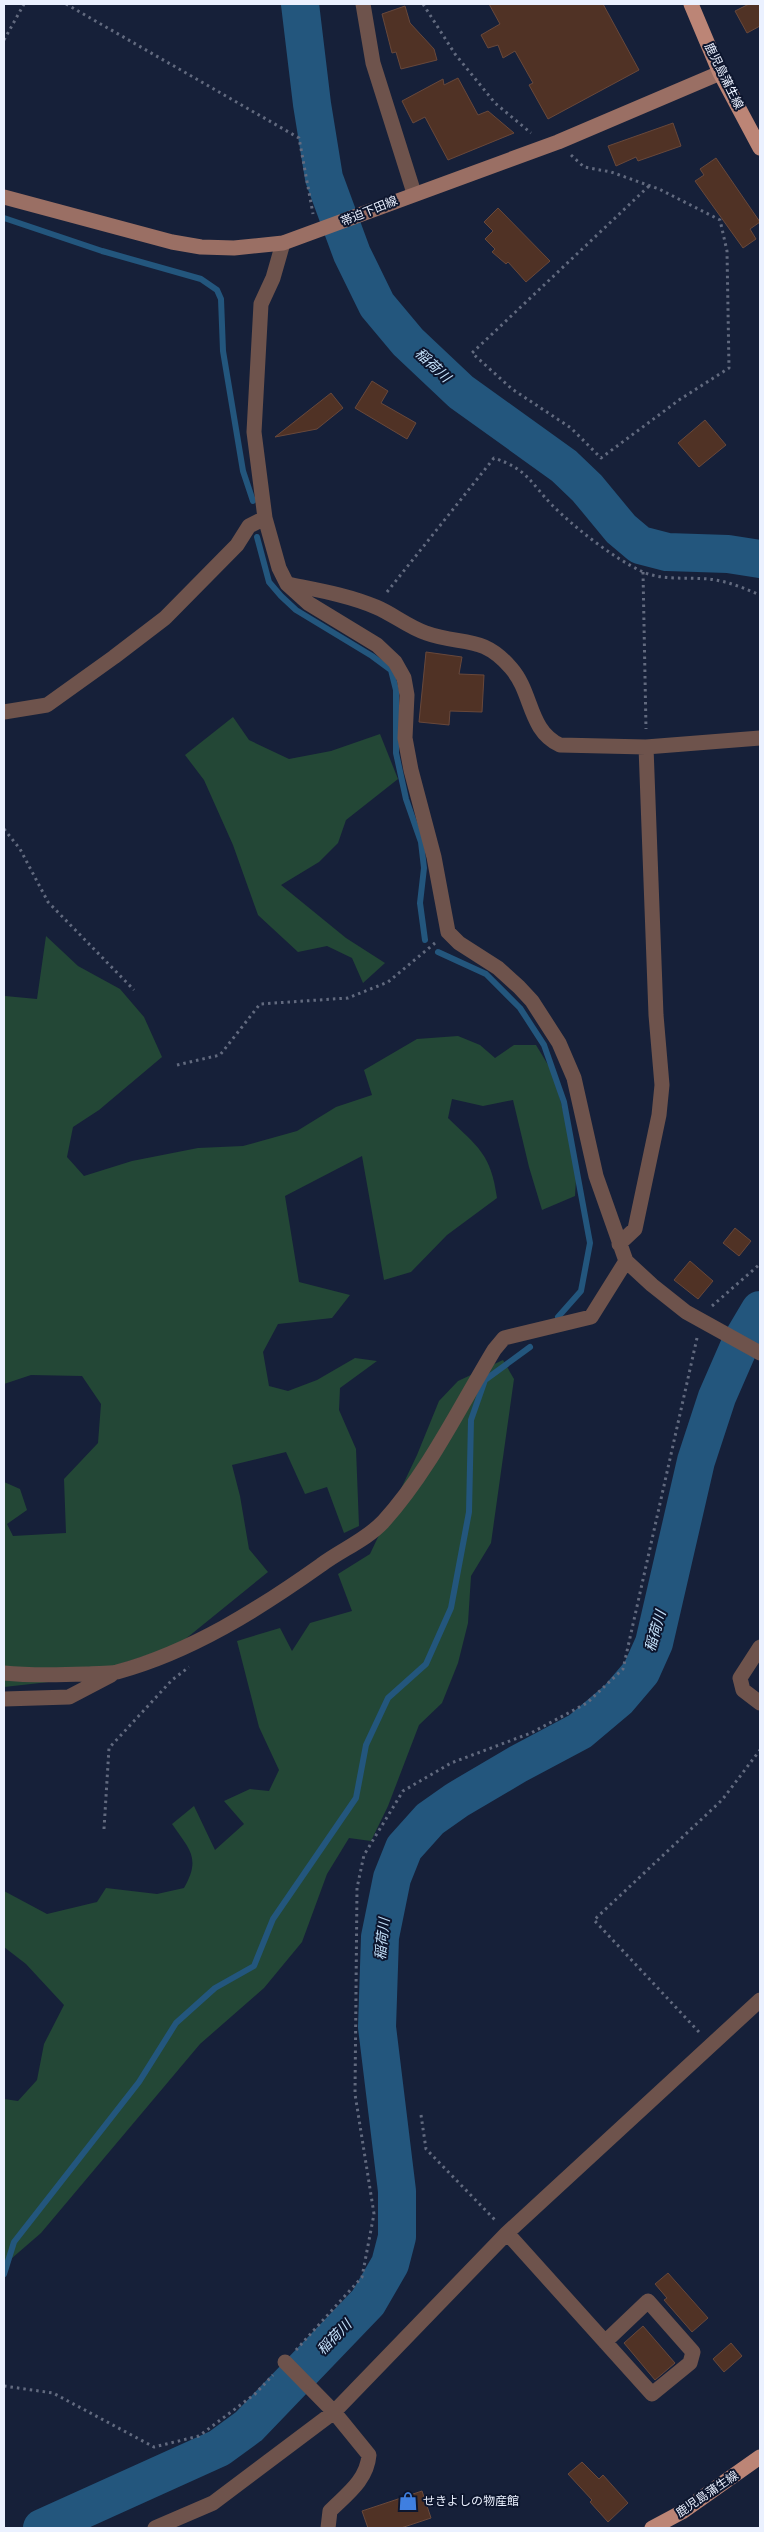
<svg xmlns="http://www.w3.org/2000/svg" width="764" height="2532" font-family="'IBM Plex Serif','Noto Sans JP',serif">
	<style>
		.green { fill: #234736 }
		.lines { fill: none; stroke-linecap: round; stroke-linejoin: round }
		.stream { stroke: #23567d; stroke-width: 6 }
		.river { stroke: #23567d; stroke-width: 38 }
		.building { fill: #503225; stroke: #68483b }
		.path { stroke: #626a7f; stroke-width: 3; stroke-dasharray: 2.5 4; stroke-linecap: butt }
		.street { stroke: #6e534c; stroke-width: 15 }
		.secondary { stroke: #9a6f64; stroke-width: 15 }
		.primary { stroke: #bc8576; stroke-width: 15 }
		.labels { text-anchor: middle; stroke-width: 4; stroke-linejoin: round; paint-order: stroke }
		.street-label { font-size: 12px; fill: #ebf1ff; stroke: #0d162e }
		.poi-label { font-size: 12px; fill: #ebf1ff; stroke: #0d162e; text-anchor: start }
		.water-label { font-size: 14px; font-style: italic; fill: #c5e2fb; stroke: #0d162e }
	</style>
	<rect width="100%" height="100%" fill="#162039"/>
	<path class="green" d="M233 717 249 740 289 759 331 751 380 734 398 779 346 820 338 843 319 862 281 885 346 938 385 963 363 983 352 958 327 946 298 952 258 915 233 845 204 780 185 755Z
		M46 936 78 966 120 989 144 1017 162 1057 99 1110 73 1127 67 1157 84 1176 132 1161 198 1148 243 1146 297 1131 336 1107 372 1095 364 1070 417 1039 458 1036 480 1045 495 1058 514 1045H536L553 1073 577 1162 575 1196 542 1210 529 1167 513 1100 483 1106 452 1099 448 1118C478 1147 491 1154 497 1198L447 1235 411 1272 384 1280 362 1156 285 1196 299 1282 350 1295 332 1318 278 1324 263 1352 269 1386 288 1391 317 1380 355 1358 377 1361 340 1388 339 1410 356 1449 359 1526 344 1533 327 1487 305 1494 286 1452 232 1465 240 1496 249 1549 268 1572 178 1645 92 1673 49 1682 4 1687V1482L20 1489 27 1510 7 1524 13 1536 66 1533 64 1479 98 1443 101 1404 82 1376 31 1375 4 1384V994L5 996 37 999Z
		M503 1360 514 1379 491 1543 471 1576 468 1623 458 1663 442 1703 419 1725 388 1806 371 1841 349 1838 327 1874 302 1942 264 1988 200 2044 41 2233 4 2265V2099L18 2101 37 2080 44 2044 64 2005 26 1964 4 1947V1891L47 1914 97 1902 106 1888 157 1894 184 1888C201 1858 190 1850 172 1824L194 1806 215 1850 244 1824 224 1801 250 1789 269 1791 279 1770 259 1727 237 1641 280 1628 292 1651 310 1623 352 1611 338 1574 370 1554 417 1455 439 1401 458 1381Z"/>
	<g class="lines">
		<path class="stream" d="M4 218 102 251 201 279 217 290 221 299 223 351 243 471 253 501
			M257 537 269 582 281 596 296 610 372 656 391 670 396 690V753L406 799 421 842 424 868 420 903 425 940
			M438 952 486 974 520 1008 544 1045 564 1102 590 1243 581 1291 558 1317
			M4 2274 14 2242 139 2082 176 2023 215 1988 254 1966 273 1919 356 1798 366 1745 388 1698 426 1664 451 1608 469 1512 471 1420 485 1380 530 1347"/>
		<path class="river" d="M300 4 312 104 324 178 352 254 377 305 408 342 461 392 564 466 587 488 621 529 640 545 667 552 728 554 760 559
			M42 2528 219 2448 249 2426 368 2302 390 2264 397 2237V2191L377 2027 380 1937 392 1878 404 1848 430 1819 457 1800 518 1764 580 1731 618 1699 641 1672 654 1643 696 1461 717 1397 741 1342 760 1310"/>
	</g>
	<path class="building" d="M489 4H603L639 70 548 119 529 85 533 83 515 51 503 58 498 45 488 48 481 35 500 24Z
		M749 4H760V26L747 33 735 11Z
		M405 6 410 23 434 49 437 60 401 69 396 52 392 53 382 14Z
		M458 78 478 115 488 111 514 133 448 160 425 117 413 123 402 101 443 79 444 85Z
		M673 123 681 146 638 161 636 157 616 166 608 146Z
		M716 158 760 222 750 229 756 239 743 248 695 181 704 175 700 169Z
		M498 208 550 261 526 282 508 262 506 264 492 252 495 249 485 239 493 231 484 222Z
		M372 381 388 391 381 403 416 423 407 439 355 408Z
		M331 393 343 408 317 429 275 437Z
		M705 420 726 445 699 467 678 443Z
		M426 652 462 657 459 674 484 675 482 712 450 711 449 725 419 722Z
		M735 1228 751 1241 739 1256 723 1243Z
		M690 1261 713 1281 698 1299 674 1280Z
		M668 2273 708 2318 692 2332 664 2300 667 2298 655 2284Z
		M643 2326 675 2363 655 2380 624 2343Z
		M731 2343 742 2356 724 2372 713 2359Z
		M582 2462 599 2479 603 2475 628 2503 608 2522 590 2502 592 2500 568 2474Z
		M422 2491 431 2518 401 2528H368L362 2511Z"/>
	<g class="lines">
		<path class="path" d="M66 4 299 138 313 214
			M423 4 455 54 495 103 531 133
			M4 40 24 4
			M571 155 584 167 611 172 659 189 720 220 727 251 729 368 679 400 601 458 571 428 512 389 472 353 650 185
			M643 572 646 729
			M387 592 494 458C527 469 530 482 552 505 575 528 612 557 641 571 661 581 688 577 709 579 727 581 744 588 760 595
			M4 829 20 849 48 902 134 990
			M177 1065 220 1055 260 1004 348 998 388 982 435 943
			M712 1306 760 1264
			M104 1829 109 1748 172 1680 189 1667
			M699 2032 594 1920 722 1800 760 1750
			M421 2115 426 2149 496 2221
			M296 2350 362 2277 374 2214 355 2094 357 1888 364 1855 403 1791 451 1763 531 1733 587 1703 623 1669 697 1338
			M4 2386 53 2393 154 2447 199 2436 255 2394 273 2375"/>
		<path class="street" d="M363 4 373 63 414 193
			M283 243 273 278 261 304 254 432 265 518 279 568 287 584 308 603 377 645 395 662 404 678 407 695 405 738 411 770 434 857 448 932 459 943 498 968 519 987 532 1001 559 1043 574 1078 596 1176 626 1261 652 1285 686 1312 760 1353
			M288 584C317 590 348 595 376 607 393 614 408 627 426 633 462 646 482 634 511 668 533 693 528 730 560 745L646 747 760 738
			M4 712 47 705 114 657 165 618 237 545 249 526 265 518
			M619 1244 635 1229 659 1115 662 1085 656 1015 646 747
			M760 1647 740 1678 743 1690 760 1703
			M4 1673C32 1676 59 1675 87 1674 97 1673 108 1674 117 1672 191 1652 259 1609 321 1565 341 1550 366 1540 383 1522 429 1471 459 1408 494 1350L504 1338 591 1317 626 1261
			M4 1699 69 1697 111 1675
			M507 2233 652 2394 690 2363 693 2352 648 2301 605 2342
			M285 2362 334 2412 369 2455C367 2480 347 2494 330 2511L328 2528
			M155 2528 213 2503 334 2412 507 2233 760 2000"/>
		<path class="secondary" d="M4 197 172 242 201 247 234 248 283 243 558 142 720 73"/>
		<path class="primary" d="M691 4 720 73 760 148
			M652 2528 682 2512 760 2457"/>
	</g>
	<defs>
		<g id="shop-bare" transform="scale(1.5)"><path d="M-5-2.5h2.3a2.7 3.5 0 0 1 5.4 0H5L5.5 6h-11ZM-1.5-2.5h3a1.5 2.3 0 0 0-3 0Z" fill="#3f7fe0" stroke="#0d162e" stroke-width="2.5" paint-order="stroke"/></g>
	</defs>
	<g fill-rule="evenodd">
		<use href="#shop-bare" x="408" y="2501"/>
	</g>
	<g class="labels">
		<g class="street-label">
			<text transform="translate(724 76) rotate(64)" y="4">鹿児島蒲生線</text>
			<text transform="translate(369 211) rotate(-22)" y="4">帯迫下田線</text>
			<text transform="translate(707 2494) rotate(-34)" y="4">鹿児島蒲生線</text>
		</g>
		<g class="poi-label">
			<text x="423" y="2505">せきよしの物産館</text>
		</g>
		<g class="water-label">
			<text transform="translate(433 365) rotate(43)" y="5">稲荷川</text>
			<text transform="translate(655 1631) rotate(-74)" y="5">稲荷川</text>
			<text transform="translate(382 1939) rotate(-84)" y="5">稲荷川</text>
			<text transform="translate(334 2337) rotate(-46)" y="5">稲荷川</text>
		</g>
	</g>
	<rect width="764" height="2532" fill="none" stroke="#ebf1ff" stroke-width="10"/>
</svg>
